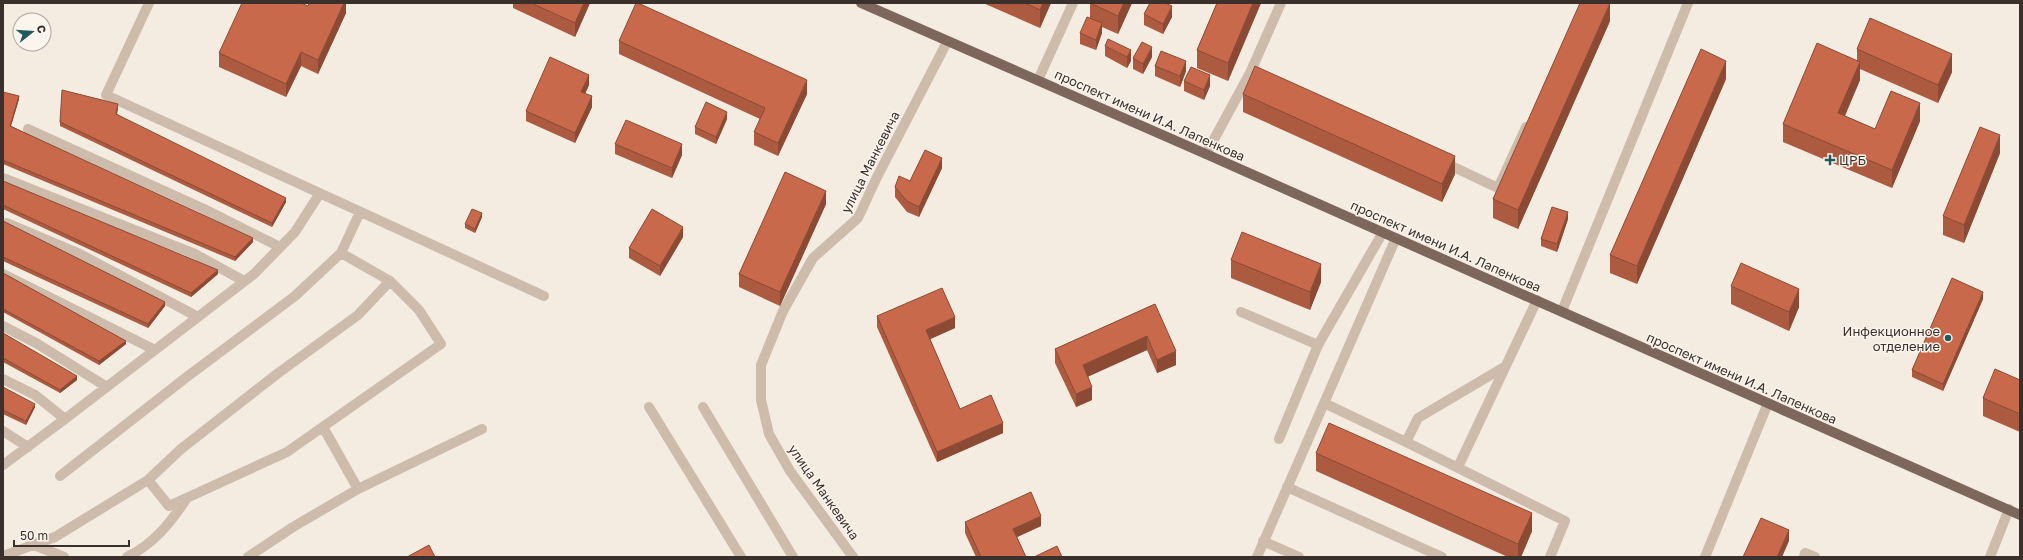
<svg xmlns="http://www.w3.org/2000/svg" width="2023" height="560" font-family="'Golos Text',sans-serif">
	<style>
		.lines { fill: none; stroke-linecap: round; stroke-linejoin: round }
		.minor { stroke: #cdbbac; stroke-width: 10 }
		.major { stroke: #7d675c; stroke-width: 10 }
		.wall { fill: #ac5a40 }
		.shaded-wall { fill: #8c4a34 }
		.building { fill: #c8694b; stroke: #8c4a34 }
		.poi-dot { fill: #1f5a5e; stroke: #fbf5ee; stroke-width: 1.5 }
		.labels { text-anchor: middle; stroke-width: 3; stroke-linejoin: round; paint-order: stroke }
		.street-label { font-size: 13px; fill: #3b302b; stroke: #fbf5ee }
		.poi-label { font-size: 13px; fill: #3b302b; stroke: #fbf5ee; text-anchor: start }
	</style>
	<rect width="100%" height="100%" fill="#f4ebe1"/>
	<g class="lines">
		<path class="minor" d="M149 3 106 95 544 296
			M1038 80 1073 3
			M28 129 204 209 280 247
			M1206 154 1250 73 1281 3
			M1443 162 1498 188 1526 127
			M3 178 195 254 244 281
			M7 223 78 253 198 317
			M341 253 390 281 419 310 441 344 287 452 169 506 148 480 181 449 277 374 358 315 390 281
			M3 274 155 350
			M1562 311 1688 3
			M1241 312 1318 345
			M3 326 36 343 107 387
			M1506 366 1418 418 1406 442 1565 521 1550 557
			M3 379 35 395 65 419
			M1324 403 1406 442
			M649 407 741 557
			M703 407 793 557
			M3 431 28 447
			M1279 439 1318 345 1383 232
			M3 465 65 419 254 274 295 232 320 193
			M1458 467 1537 300
			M60 476 188 376 295 296 341 253 360 212
			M1287 487 1442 557
			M358 489 482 429
			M1263 541 1299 557
			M34 545 64 557
			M3 556 55 537 148 480
			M127 557C154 544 171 522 187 498
			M248 557 293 527 358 489 323 427
			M853 557 790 471 769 434 761 400V365L783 311 813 258 858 218 877 177 947 42
			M1257 557 1396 238
			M1705 557 1768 403
			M1804 557 1805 553 1815 557
			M1990 557 2009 509"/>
		<path class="major" d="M861 3 1206 154 2020 515"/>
	</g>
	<path class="wall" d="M346 3V13L318 74 301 66 286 97 219 67V53L308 6Z
		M513 3H590L575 37 513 8Z
		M983 3H1051L1040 28Z
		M1090 3H1132L1118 34 1102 27V33L1096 50 1080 44V33L1090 18Z
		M1217 3H1261L1228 81 1197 68V50Z
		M1144 14 1172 17 1163 34 1144 25Z
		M1610 21 1518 229 1493 218V199Z
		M619 41 807 94 778 156 754 145V132L760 119 619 54Z
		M1105 46 1131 50V61L1127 68 1105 56Z
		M1857 49 1952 72 1938 103 1860 69V80L1845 116 1875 129 1920 121 1892 188 1783 142V124L1857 60Z
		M1152 57 1143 74 1133 69V58Z
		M1155 66 1186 71 1180 87 1155 76Z
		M1726 79 1637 284 1610 273V255Z
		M1184 81 1210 86 1204 100 1184 91Z
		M589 85 585 94 592 107 575 143 526 121V111Z
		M3 92 19 99 11 126 253 242 235 261 3 164Z
		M1243 94 1455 174 1442 202 1243 112Z
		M118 108 117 115 286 202 272 227 60 126V122Z
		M727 119 716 144 695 134V127Z
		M615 144 682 155 672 178 615 154Z
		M2000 153 1964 243 1943 235V216Z
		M942 168 919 217 907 212 895 197V187L910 181Z
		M3 181 218 274 191 297 3 209Z
		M826 204 780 306 739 287V274Z
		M482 217 475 233 465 228V224Z
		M1568 219 1557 252 1541 246V239Z
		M3 221 165 306 148 328 3 261Z
		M683 237 660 276 629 258V248Z
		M1231 260 1321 282 1310 310 1231 278Z
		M3 273 126 344 99 365 3 312Z
		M1731 286 1799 307 1789 331 1731 304Z
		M1983 299 1943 391 1912 377V370Z
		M1155 304 1176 365 1157 373 1147 350 1088 376 1092 400 1076 407 1055 363V349Z
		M877 316 955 328 930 339 960 409 1003 433 937 462 877 327Z
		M3 333 77 380 60 393 3 362Z
		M2020 380V432L1983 416V398Z
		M3 387 35 407 26 425 3 414Z
		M1316 453 1532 531 1521 557H1508L1316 471Z
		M965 522 1041 526 1017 537 1026 557H976L965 533Z"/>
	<path class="shaded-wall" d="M344 3H346V13L318 74V60Z
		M584 3H590L575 37V23Z
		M1043 3H1051L1040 28V10Z
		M1124 3H1132L1118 34V16Z
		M1253 3H1261L1228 81V63Z
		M1610 3V21L1518 229V210Z
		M1172 6V17L1163 34V24Z
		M1102 23V33L1096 50V40Z
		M1152 47V57L1143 74V64Z
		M1131 50V61L1127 68V57Z
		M301 52V66L286 97V84Z
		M1952 54V72L1938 103V85Z
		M1186 61V71L1180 87V76Z
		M1726 61V79L1637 284V266Z
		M1860 62V80L1838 131V113Z
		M589 75V85L581 102V92Z
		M1210 75V86L1204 100V90Z
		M807 80V94L778 156V143Z
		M19 96V99L10 129V126Z
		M592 96V107L575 143V133Z
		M1920 103V121L1892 188V170Z
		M118 104V108L116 118V114Z
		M727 112V119L716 144V137Z
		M2000 135V153L1964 243V225Z
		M682 144V155L672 178V168Z
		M1455 156V174L1442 202V184Z
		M942 158V168L919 217V207Z
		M826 191V204L780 306V292Z
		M286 198V202L272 227V223Z
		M1568 212V219L1557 252V244Z
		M482 213V217L475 233V229Z
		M683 227V237L660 276V266Z
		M253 238V242L235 261V257Z
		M1321 264V282L1310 310V292Z
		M218 270V274L191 297V293Z
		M1799 289V307L1789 331V312Z
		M1983 292V299L1943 391V384Z
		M165 302V306L148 328V324Z
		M955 317V328L926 341V330Z
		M1147 336V350L1083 379V365Z
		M126 341V344L99 365V361Z
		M1176 351V365L1157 373V360Z
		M77 376V380L60 393V390Z
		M1092 387V400L1076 407V394Z
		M35 404V407L26 425V421Z
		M1003 423V433L937 462V452Z
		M1532 513V531L1521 557H1518V544Z
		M1041 516V526L1013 539V529Z
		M1789 530V541L1782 557H1777Z"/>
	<path class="building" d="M242 3H301L308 6 309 3H344L318 60 301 52 286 84 219 53Z
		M531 3H584L575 23Z
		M636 3H638L807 80 778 143 754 132 765 108 619 41Z
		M1025 3H1043L1040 10Z
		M1090 3H1124L1118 16Z
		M1150 3H1165L1172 6 1163 24 1144 14Z
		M1217 3H1253L1228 63 1197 50Z
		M1580 3H1610L1518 210 1493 199Z
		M1087 17 1102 23 1096 40 1080 33Z
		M1870 18 1952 54 1938 85 1857 49Z
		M1108 39 1131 50 1127 57 1105 46Z
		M1142 42 1152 47 1143 64 1133 58Z
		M1817 43 1860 62 1838 113 1875 129 1891 91 1920 103 1892 170 1783 124Z
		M1701 49 1726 61 1637 266 1610 255Z
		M1161 51 1186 61 1180 76 1155 66Z
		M550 57 589 75 581 92 592 96 575 133 526 111Z
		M1255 66 1455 156 1442 184 1243 94Z
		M1191 67 1210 75 1204 90 1184 81Z
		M62 90 118 104 116 114 286 198 272 223 60 122Z
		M3 92 19 96 10 126 253 238 235 257 3 160Z
		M706 102 727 112 716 137 695 127Z
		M626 120 682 144 672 168 615 144Z
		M1980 127 2000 135 1964 225 1943 216Z
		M925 150 942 158 919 207 907 201 895 187 899 176 910 181Z
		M785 172 826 191 780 292 739 274Z
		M3 181 218 270 191 293 3 205Z
		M1552 207 1568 212 1557 244 1541 239Z
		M472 209 482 213 475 229 465 224Z
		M652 209 683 227 660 266 629 248Z
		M3 221 165 302 148 324 3 257Z
		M1242 232 1321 264 1310 292 1231 260Z
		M1741 263 1799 289 1789 312 1731 286Z
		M3 273 126 341 99 361 3 309Z
		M1952 278 1983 292 1943 384 1912 370Z
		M942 288 955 317 926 330 960 409 991 395 1003 423 937 452 877 316Z
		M1155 304 1176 351 1157 360 1147 336 1083 365 1092 387 1076 394 1055 349Z
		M3 333 77 376 60 390 3 358Z
		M1995 369 2020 380V414L1983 398Z
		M3 387 35 404 26 421 3 410Z
		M1329 423 1532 513 1518 544 1316 453Z
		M1031 492 1041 516 1013 529 1026 557H981L965 522Z
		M1761 518 1789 530 1777 557H1743Z
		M429 545 435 557H407Z
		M1057 546 1062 557H1034Z"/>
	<g class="poi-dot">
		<path d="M1828 154h4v4h4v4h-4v4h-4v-4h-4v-4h4z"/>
		<circle cx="1948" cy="338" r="4"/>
	</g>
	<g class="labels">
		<g class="street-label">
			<text transform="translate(1150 115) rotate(24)" y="5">проспект имени И.А. Лапенкова</text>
			<text transform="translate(870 162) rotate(-63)" y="5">улица Манкевича</text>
			<text transform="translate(1446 246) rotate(24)" y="5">проспект имени И.А. Лапенкова</text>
			<text transform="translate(1742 378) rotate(24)" y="5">проспект имени И.А. Лапенкова</text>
			<text transform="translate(824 492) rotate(55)" y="5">улица Манкевича</text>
		</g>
		<g class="poi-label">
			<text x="1839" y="165">ЦРБ</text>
			<text x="1940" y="336" text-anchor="end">Инфекционное<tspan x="1940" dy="15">отделение</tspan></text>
		</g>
	</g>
	<rect width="2023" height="560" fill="none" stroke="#3b302b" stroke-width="8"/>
	<g transform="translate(32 32) rotate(73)"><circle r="19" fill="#fbf5ee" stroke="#aea6a0"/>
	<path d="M0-3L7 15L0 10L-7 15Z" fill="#1f5a5e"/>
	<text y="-6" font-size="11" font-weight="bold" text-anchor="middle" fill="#3b302b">С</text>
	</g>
	<path d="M14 540v6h115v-6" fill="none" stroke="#3b302b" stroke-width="2"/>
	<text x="20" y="540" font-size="12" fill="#3b302b" stroke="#fbf5ee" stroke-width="3" paint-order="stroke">50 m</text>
</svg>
